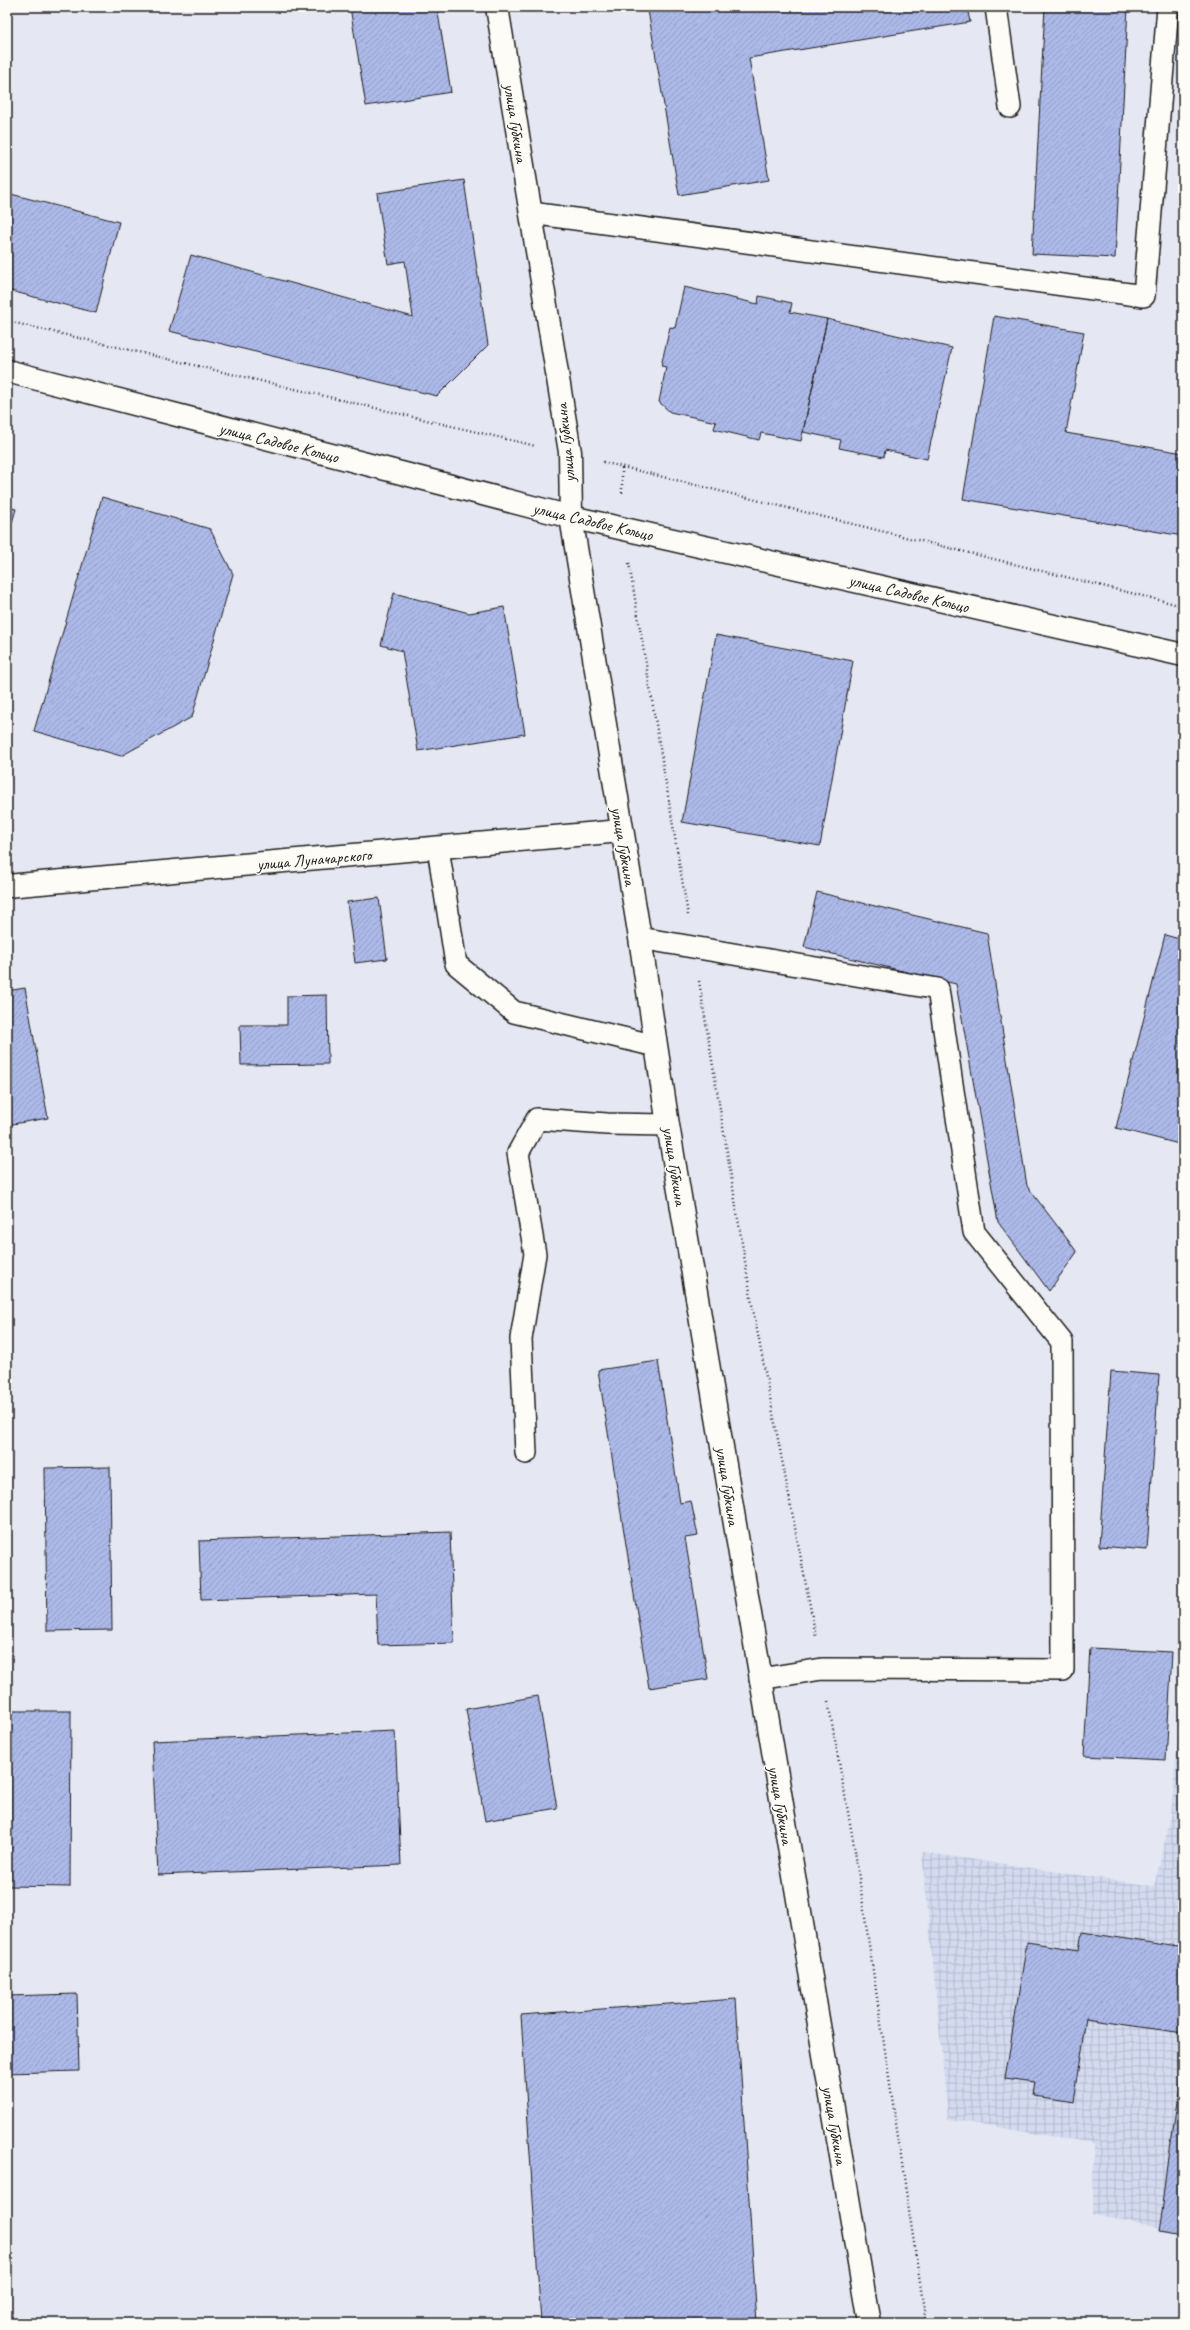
<svg xmlns="http://www.w3.org/2000/svg" width="1190" height="2330" font-family="Caveat,sans-serif">
	<style>
		.industrial { fill: url(#industrial-grid) }
		.building { fill: url(#building-hatch); stroke: #1c1c1c }
		.lines { fill: none; stroke-linecap: round; stroke-linejoin: round }
		.service-casing { stroke: #1c1c1c; stroke-width: 24 }
		.minor-casing { stroke: #1c1c1c; stroke-width: 25 }
		.tertiary-casing { stroke: #1c1c1c; stroke-width: 25 }
		.secondary-casing { stroke: #1c1c1c; stroke-width: 25 }
		.path { stroke: #1c1c1c; stroke-width: 2.5; stroke-dasharray: 1 3; stroke-linecap: butt }
		.service { stroke: #fdfcf7; stroke-width: 21 }
		.minor { stroke: #fdfcf7; stroke-width: 22 }
		.tertiary { stroke: #fdfcf7; stroke-width: 22 }
		.secondary { stroke: #fdfcf7; stroke-width: 22 }
		.labels { text-anchor: middle; stroke-width: 3; stroke-linejoin: round; paint-order: stroke }
		.street-label { font-size: 17px; fill: #1c1c1c; stroke: #fdfcf7 }
	</style>
	<defs>
		<pattern id="industrial-grid" width="8" height="8" patternUnits="userSpaceOnUse"><rect width="8" height="8" fill="#d4daf0"/><path d="M0 4h8M4 0v8" fill="none" stroke="#b5bacd"/></pattern>
		<pattern id="building-hatch" width="6" height="6" patternUnits="userSpaceOnUse"><rect width="6" height="6" fill="#acb9e9"/><path d="M-1 1l2-2M0 6l6-6M5 7l2-2" fill="none" stroke="#939ec7"/></pattern>
	</defs>
	<rect width="100%" height="100%" fill="#e5e8f3"/>
	<filter id="ink" filterUnits="userSpaceOnUse"><feTurbulence type="fractalNoise" baseFrequency=".025" numOctaves="2"/><feDisplacementMap in="SourceGraphic" scale="8" xChannelSelector="R" yChannelSelector="G"/><feConvolveMatrix kernelMatrix="1 2 1 2 8 2 1 2 1" color-interpolation-filters="sRGB"/></filter>
	<g filter="url(#ink)">
		<path class="industrial" d="M1183 1676V2234L1093 2213V2143L948 2119 922 1852 1154 1886 1171 1816Z"/>
		<path class="building" d="M350 7H437L451 92 366 106Z
			M665 7H967L970 22 749 58 769 180 679 195 648 10Z
			M1045 7H1128L1115 258 1032 254Z
			M464 180 488 345 437 396 169 331 191 255 413 317 405 261 388 264 377 193Z
			M7 193 119 222 96 313 7 290Z
			M684 287 758 304 759 296 792 303 790 312 827 319 801 441 761 433 759 440 714 429 716 422 670 412 659 402 666 367 661 366 670 327 675 328Z
			M994 316 1084 332 1066 433 1183 453V536L963 499Z
			M827 319 952 348 927 459 885 450 884 457 839 448 841 440 803 432Z
			M102 497 210 529 233 574 192 717 121 756 34 731Z
			M7 507 16 509 7 540Z
			M394 593 469 613 504 607 525 734 418 751 402 651 381 645Z
			M716 635 853 661 820 846 682 822Z
			M817 892 987 933 1027 1186 1077 1252 1049 1291 998 1222 956 984 804 947Z
			M379 898 387 959 355 963 347 902Z
			M1165 935 1183 940V1145L1116 1128Z
			M25 988 48 1118 7 1125V991Z
			M327 995 328 1064 241 1065 240 1025H287V996Z
			M658 1361 680 1503 691 1501 698 1536 685 1538 708 1679 649 1688 598 1370Z
			M1111 1371 1159 1375 1147 1550 1099 1546Z
			M110 1467 112 1630 47 1631 45 1468Z
			M450 1532 454 1643 378 1645 376 1594 201 1600 199 1541Z
			M1090 1648 1172 1652 1166 1760 1084 1756Z
			M538 1696 557 1808 485 1821 466 1709Z
			M7 1711H71L70 1887 7 1886Z
			M395 1731 401 1865 158 1875 152 1741Z
			M1082 1932 1183 1948V2032L1086 2018 1073 2102 1033 2096 1035 2083 1005 2079 1027 1942 1079 1950Z
			M77 1994 79 2071 7 2073V1996Z
			M736 1999 757 2323H541L521 2015Z
			M1183 2058V2235L1159 2231Z"/>
		<g class="lines">
			<g class="service-casing">
				<path id="service" d="M996 7 1010 107
					M531 213 1144 296 1168 7
					M438 848 456 964 514 1012 656 1046
					M640 938 938 989 974 1232 1062 1342 1063 1670 822 1669 760 1679
					M526 1453 521 1339 535 1254 518 1153 537 1119 607 1124 668 1125"/>
			</g>
			<g class="minor-casing">
				<path id="minor" d="M7 886 621 831"/>
			</g>
			<g class="tertiary-casing">
				<path id="tertiary" d="M497 7 570 452 571 517 640 938 668 1125 869 2323"/>
			</g>
			<g class="secondary-casing">
				<path id="secondary" d="M7 371 571 517 1183 655"/>
			</g>
			<path class="path" d="M7 321 536 446
				M603 462 1183 606
				M622 468V496
				M629 563 688 915
				M699 981 752 1304 816 1637
				M828 1701 855 1851 926 2323"/>
			<use href="#service" class="service"/>
			<use href="#minor" class="minor"/>
			<use href="#tertiary" class="tertiary"/>
			<use href="#secondary" class="secondary"/>
		</g>
	</g>
	<g class="labels">
		<g class="street-label">
			<text transform="translate(516 123) rotate(81)" y="6">улица Губкина</text>
			<text transform="translate(279 442) rotate(14)" y="6">улица Садовое Кольцо</text>
			<text transform="translate(565 443) rotate(-96)" y="6">улица Губкина</text>
			<text transform="translate(593 521) rotate(13)" y="6">улица Садовое Кольцо</text>
			<text transform="translate(909 593) rotate(13)" y="6">улица Садовое Кольцо</text>
			<text transform="translate(624 846) rotate(80)" y="6">улица Губкина</text>
			<text transform="translate(314 859) rotate(-5)" y="6">улица Луначарского</text>
			<text transform="translate(675 1166) rotate(81)" y="6">улица Губкина</text>
			<text transform="translate(728 1486) rotate(81)" y="6">улица Губкина</text>
			<text transform="translate(781 1805) rotate(80)" y="6">улица Губкина</text>
			<text transform="translate(835 2125) rotate(80)" y="6">улица Губкина</text>
		</g>
	</g>
	<rect width="1190" height="2330" fill="none" stroke="#fdfcf7" stroke-width="24"/>
	<rect x="12" y="12" width="1166" height="2306" fill="none" stroke="#1c1c1c" stroke-width="1.5" filter="url(#ink)"/>
</svg>
